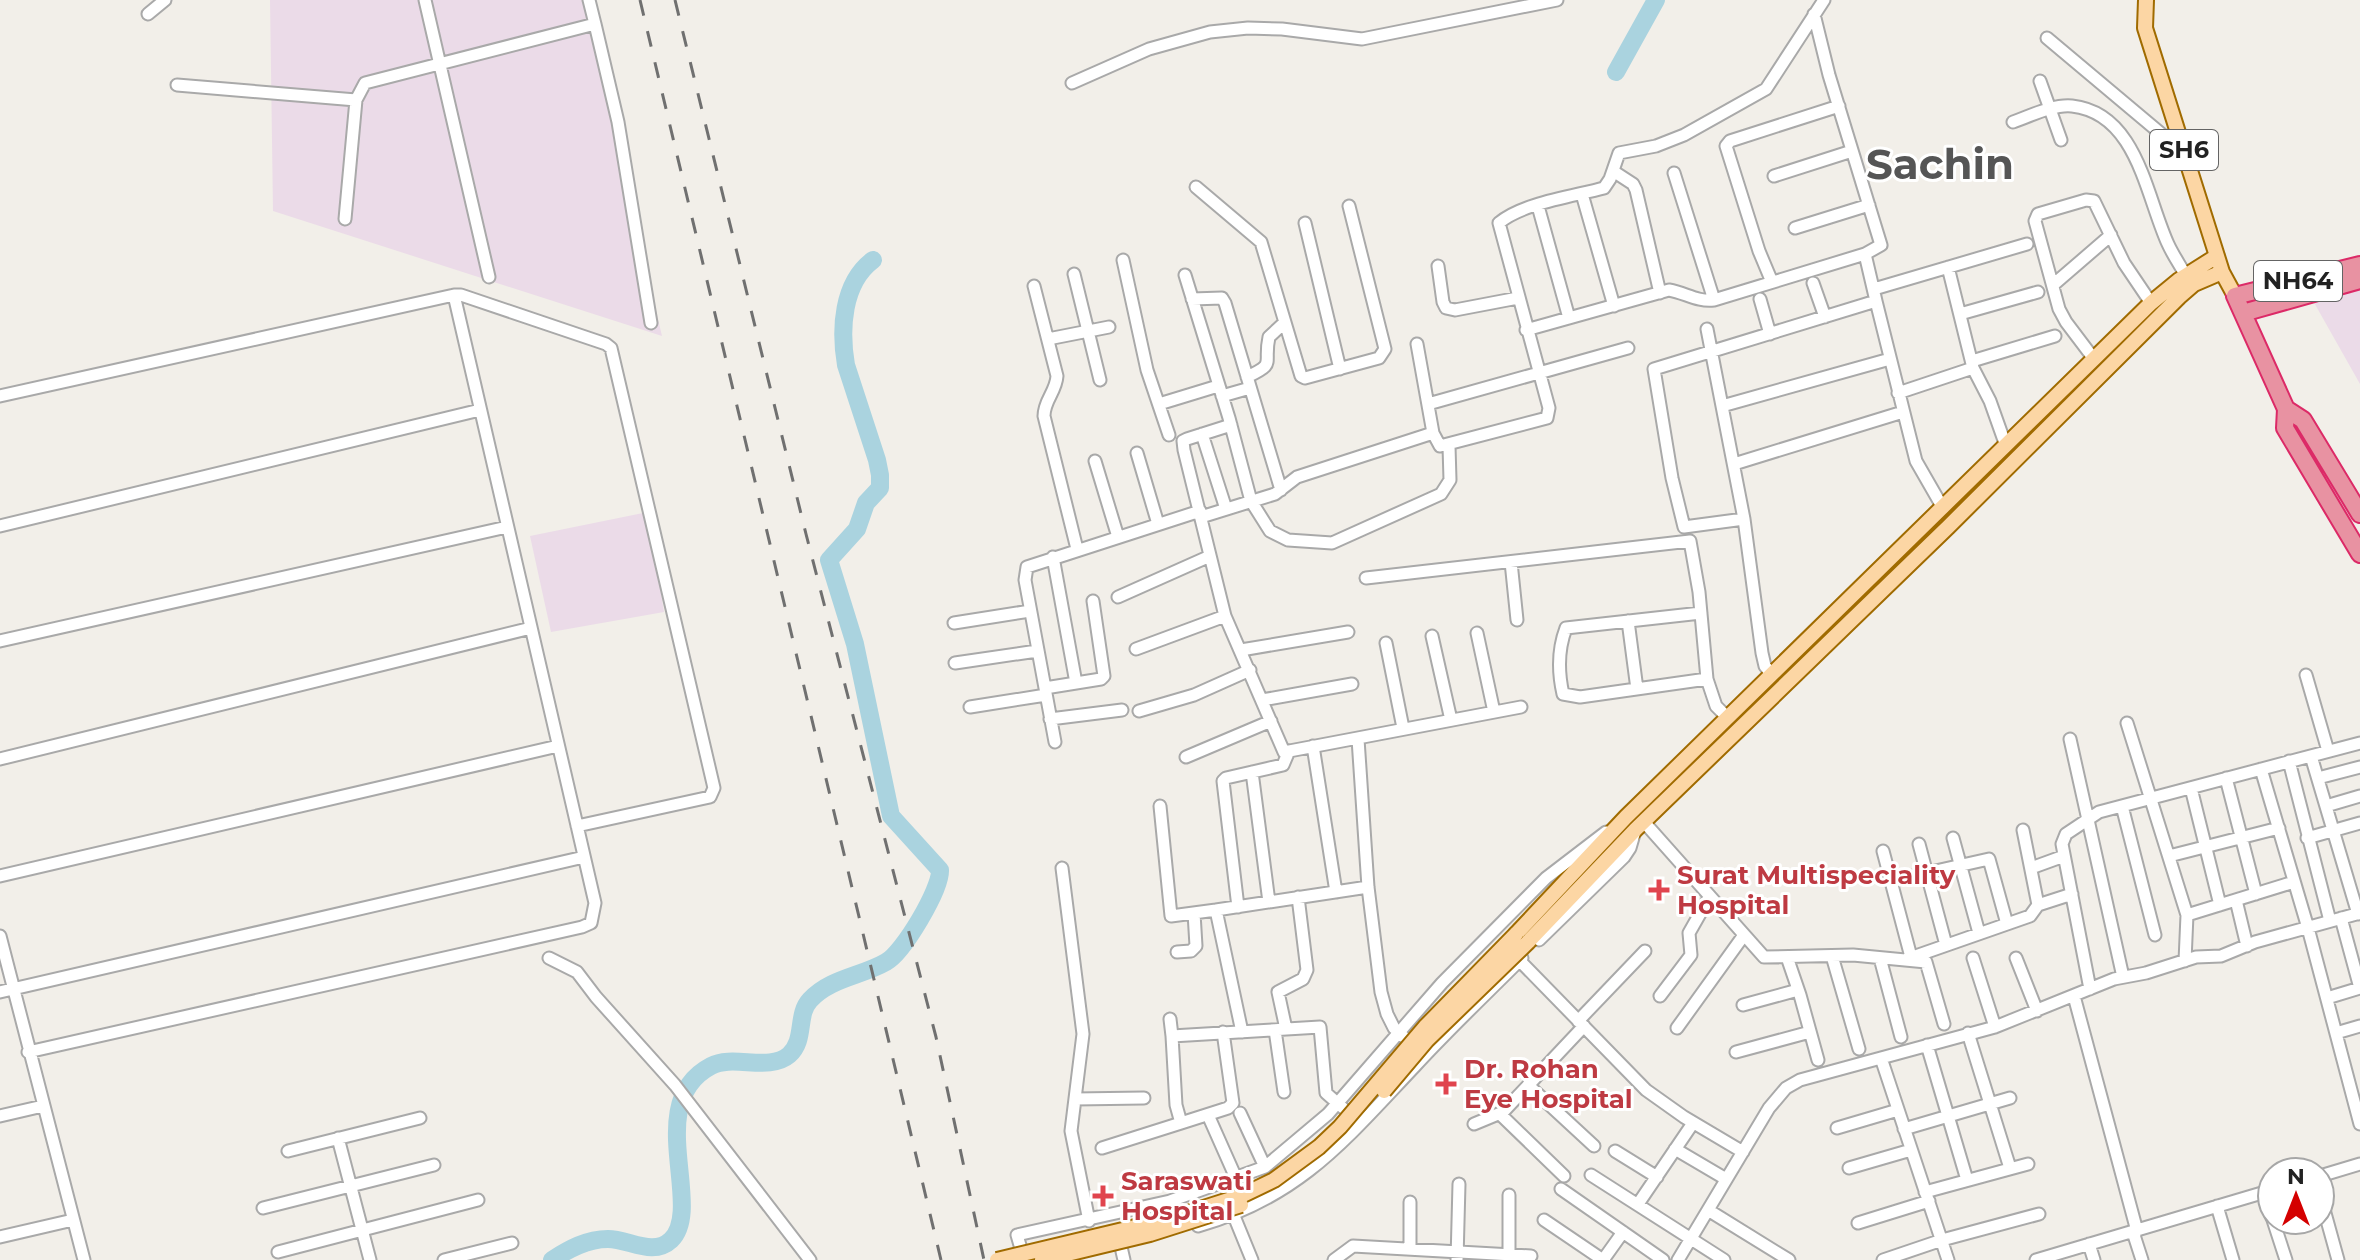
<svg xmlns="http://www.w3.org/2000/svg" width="2360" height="1260" font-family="Montserrat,sans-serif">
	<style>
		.industrial { fill: #ebdbe8 }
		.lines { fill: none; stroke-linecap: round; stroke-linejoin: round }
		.river { stroke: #aad3df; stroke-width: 18 }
		.minor-casing { stroke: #a9a9a9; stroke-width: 15 }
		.major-casing { stroke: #a06b00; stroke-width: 18 }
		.highway-casing { stroke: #dc2a67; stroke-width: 20 }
		.minor { stroke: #fff; stroke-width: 11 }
		.major { stroke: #fcd6a4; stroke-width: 14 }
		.highway { stroke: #e892a2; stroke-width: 16 }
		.rail { stroke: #707070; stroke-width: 3; stroke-dasharray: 16 16; stroke-linecap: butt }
		.major-bridge-casing { stroke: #a06b00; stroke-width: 18; stroke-linecap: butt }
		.major-bridge { stroke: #fcd6a4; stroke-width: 14 }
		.health-dot { fill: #e0444e; stroke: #fff; stroke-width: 3 }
		.labels { text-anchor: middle; stroke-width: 6; stroke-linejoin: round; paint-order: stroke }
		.shield { fill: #fff; stroke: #646464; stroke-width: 2 }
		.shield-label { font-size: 24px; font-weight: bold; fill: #222 }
		.health-label { font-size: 26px; font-weight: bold; fill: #be3a42; stroke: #fff; text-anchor: start }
		.town-label { font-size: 42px; font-weight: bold; fill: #555; stroke: #fff }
	</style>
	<rect width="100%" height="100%" fill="#f2efe9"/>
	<path class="industrial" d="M270 0H582L662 336 273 211Z
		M2360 286V384L2312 299Z
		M648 512 664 612 551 632 530 536Z"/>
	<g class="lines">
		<path class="river" d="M1616 72 1656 0
			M552 1260C569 1249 587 1239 608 1239 629 1239 653 1257 671 1240 705 1207 642 1102 711 1066 733 1054 769 1072 789 1055 806 1040 796 1015 810 1000 830 978 862 976 886 962 903 953 941 889 940 870L891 816 855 644 829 560 857 529 866 503 880 488V475L877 460 846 365C840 330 842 283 873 260"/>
		<g class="minor-casing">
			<path id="minor" d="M425 0 489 277
				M589 0 595 24
				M148 14 165 0
				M1814 14 1829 75 1881 245 1865 254
				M2047 38 2184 153
				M2040 81 2061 140
				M1072 83 1149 49 1210 32 1248 28 1282 29 1362 39 1557 0
				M177 85 356 100
				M2013 122C2030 116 2054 104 2072 106 2137 113 2146 196 2168 244 2173 255 2180 265 2186 276
				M1613 171 1633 184 1636 190 1660 293
				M1674 173 1714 300 1865 254 1876 301 1654 369 1672 478 1684 527 1744 519 1762 653 1765 666 1772 675
				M1774 176 1852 151
				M1196 187 1261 242 1301 376 1305 378 1379 358 1385 349 1349 206
				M1582 194 1614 306
				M1538 206 1569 318
				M345 219 356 100 365 83 595 24 618 122 651 323
				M1305 223 1340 369
				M1795 228 1869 205
				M1123 260 1147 370 1169 435
				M1438 266 1443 302 1446 308 1455 310 1518 298
				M1948 267 1973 368 1990 401 2006 446
				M1074 274 1100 380
				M1185 275 1229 418 1251 501 1270 531 1288 540 1332 543 1441 494 1450 480 1449 446
				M1772 282 1759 251 1726 146 1730 141 1839 106
				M1813 283 1825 317
				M2053 285 2111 235
				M1034 286 1057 376C1056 392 1044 400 1044 416L1077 549
				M1874 289 2027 244
				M454 295H461L606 344 611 348 714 788 710 797 577 826
				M1192 299 1222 298 1225 303 1281 490
				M1760 299 1770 334
				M1876 301 1916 461 1943 508
				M1960 314 2038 292
				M1707 329 1744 519
				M1526 330 1669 290C1686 293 1697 302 1714 300
				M1048 339 1109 327
				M1417 344 1433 433 1440 446 1547 418 1549 408 1499 223C1522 203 1575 196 1604 188L1610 179 1619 153 1656 146 1684 135 1766 89 1824 0
				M2094 359 2066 322 2059 309 2035 221 2038 214 2086 200 2094 201 2124 263 2151 303
				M1972 361 2055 336
				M1247 377C1277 363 1263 365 1269 337L1284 323
				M1898 393 1973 368
				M0 396 454 295 595 903 591 923 582 927 28 1052
				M1222 396 1250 388
				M1159 404 1218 386
				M1428 404 1628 348
				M1722 406 1890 359
				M1231 425 1187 439 1183 441 1184 450 1225 616 1284 752 1521 707
				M1202 434 1226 509
				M1137 453 1158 524
				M1095 461 1118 537
				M1734 464 1903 412
				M1201 517 1275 494 1297 477 1433 433
				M0 526 480 410
				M1053 557 1076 683
				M1511 562 1517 620
				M1366 578 1690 541 1699 592 1707 679 1716 706 1728 718
				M1118 597 1210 556
				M1701 613 1566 628C1558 649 1558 672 1563 694L1580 697 1707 679
				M1628 621 1637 689
				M954 623 1030 611
				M1477 633 1494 712
				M1432 636 1451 720
				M0 641 507 527
				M1386 643 1403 728
				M1136 649 1225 616
				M1241 650 1348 632
				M955 663 1037 651
				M2306 675 2328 751
				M1045 688 1101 679 1104 676 1093 601
				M1262 700 1352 684
				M970 707 1046 695
				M1139 711 1194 695 1250 670
				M1050 719 1122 710
				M2127 723 2187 915 2185 961
				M1358 739 1368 887 1381 992 1387 1014 1394 1028 1417 1049
				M2070 739 2123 977
				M1055 742 1025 580 1027 567 1200 511
				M1313 746 1336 892
				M2311 756 2358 914
				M1186 757 1271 721
				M0 759 531 628
				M2289 761 2330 921
				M2261 769 2308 928 2360 1124
				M1252 772 1269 902
				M2226 778 2256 894
				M2318 778 2360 767
				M2191 788 2220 905
				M1160 806 1171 916 1216 910 1242 1032
				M2122 806 2155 935
				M2326 806 2360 796
				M1644 822 1764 957 1853 955 1926 962 1944 1024
				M1953 838 1979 933
				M2307 838 2360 823
				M1919 844 1946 945
				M1883 851 1911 957
				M2169 856 2279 828
				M1062 868 1083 1034 1071 1131 1089 1221
				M2031 868 2064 856
				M0 876 558 746
				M1891 881 1989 859 2007 924
				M2236 900 2247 946
				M2038 905 2072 894
				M1238 907 1223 781 1226 778 1283 765 1289 751
				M1216 910 1368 887
				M2187 915 2294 882
				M0 936 84 1260
				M1539 940 1624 857 1630 848 1635 831
				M1177 952 1191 951 1196 946 1194 913
				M1832 956 1859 1049
				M1787 957 1800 995 1818 1060
				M549 958 577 972 596 997 675 1085 810 1260
				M1880 958 1901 1037
				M1973 958 1995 1027
				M2016 958 2037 1011
				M1907 959 2030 916 2038 905 2023 830
				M1519 960 1646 1090 1684 1117 1743 1152
				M2090 989 2062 844 2066 834 2099 812 2360 743
				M0 992 584 857
				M1660 996 1691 955 1689 933 1710 896
				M2074 996 2137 1231
				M2327 998 2360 988 2341 918
				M1743 1005 1798 990
				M1170 1019 1172 1036 1320 1027 1326 1093 1343 1108
				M1578 1021 1645 951
				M1677 1028 1744 935
				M1286 1029 1278 992 1303 979 1307 970 1298 897
				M1275 1030 1284 1092
				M1968 1033 2010 1168
				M2336 1033 2360 1026
				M1172 1036 1176 1105 1181 1123 1228 1108 1233 1103 1223 1032
				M1927 1045 1967 1180
				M1736 1052 1810 1032
				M1881 1058 1948 1260
				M1528 1085 1594 1146
				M1075 1099 1144 1098
				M1240 1113 1265 1167
				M1500 1114 1564 1176
				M1208 1115 1236 1178
				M0 1116 43 1106
				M1474 1124 1503 1112 1584 1026
				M1837 1128 1898 1110
				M1904 1129 2010 1098
				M338 1138 370 1260
				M1102 1148 1181 1123
				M1675 1149 1726 1179
				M288 1151 420 1118
				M1615 1151 1657 1177
				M1849 1168 1911 1150
				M1591 1175 1724 1260
				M2320 1176 2360 1164
				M1225 1183 1234 1216 1252 1260
				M1561 1189 1663 1260
				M1925 1192 2028 1164
				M2264 1193 2272 1218
				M2320 1195 2338 1260
				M1638 1204 1693 1123
				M2217 1206 2233 1260
				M263 1208 434 1165
				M1708 1210 1789 1260
				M1544 1220 1603 1260
				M2273 1220 2286 1260
				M1858 1223 1929 1201
				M1198 1226C1300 1197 1345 1140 1415 1066 1449 1029 1486 994 1522 958
				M2133 1232 2142 1260
				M0 1237 73 1220
				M2089 1244 2094 1260
				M1121 1247 1124 1260
				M1410 1249V1202
				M278 1252 478 1200
				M1509 1255V1195
				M1024 1259 1017 1235 1170 1201 1265 1167 1328 1114 1442 983 1546 878 1606 832
				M444 1260 512 1243
				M1334 1260 1353 1246 1531 1256
				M1457 1260 1459 1184
				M1603 1260 1623 1232
				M1678 1260 1769 1108 1786 1088 1800 1080 1995 1027 2114 979 2146 973 2196 957 2221 956 2255 942 2360 913
				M1883 1260 1942 1240 2039 1214
				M2036 1260 2272 1190"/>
		</g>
		<g class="major-casing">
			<path id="major" d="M2146 0 2145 28 2222 272 2235 296
				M1516 934 1626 817 2151 303 2179 280 2217 256
				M1528 942 1635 830 1948 527 2179 297 2194 284 2222 272"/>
		</g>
		<g class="highway-casing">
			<path id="highway" d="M2360 265 2235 296 2286 409 2285 428 2360 554
				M2243 313 2360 280
				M2286 409 2303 420 2360 514"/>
		</g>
		<use href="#minor" class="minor"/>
		<use href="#major" class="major"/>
		<use href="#highway" class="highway"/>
		<path class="rail" d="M640 0 941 1260
			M675 0 806 534 936 1037 984 1260"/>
		<g class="major-bridge-casing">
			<path id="major-bridge" d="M1384 1091 1427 1040 1528 942
				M997 1260 1169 1219 1241 1196 1274 1180 1319 1147 1340 1127 1425 1027 1516 934
				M1042 1260 1150 1234 1241 1205"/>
		</g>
		<use href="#major-bridge" class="major-bridge"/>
	</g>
	<g class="health-dot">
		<path d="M1655 878h8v8h8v8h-8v8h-8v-8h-8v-8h8z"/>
		<path d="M1442 1072h8v8h8v8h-8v8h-8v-8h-8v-8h8z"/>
		<path d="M1099 1184h8v8h8v8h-8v8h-8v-8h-8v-8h8z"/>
	</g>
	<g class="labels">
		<g class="shield">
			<rect x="2150" y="130" width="68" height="40" rx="6"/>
			<rect x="2254" y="261" width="88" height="40" rx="6"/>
		</g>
		<g class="shield-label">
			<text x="2184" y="158">SH6</text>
			<text x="2298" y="289">NH64</text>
		</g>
		<g class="health-label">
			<text x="1677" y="884">Surat Multispeciality<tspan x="1677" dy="30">Hospital</tspan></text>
			<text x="1464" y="1078">Dr. Rohan<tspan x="1464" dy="30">Eye Hospital</tspan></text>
			<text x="1121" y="1190">Saraswati<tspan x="1121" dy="30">Hospital</tspan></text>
		</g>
		<g class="town-label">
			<text x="1940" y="179">Sachin</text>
		</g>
	</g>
	<g transform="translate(2296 1196)"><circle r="38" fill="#ffffff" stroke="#a7a7a7" stroke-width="2"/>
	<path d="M0-6L14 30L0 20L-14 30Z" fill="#d40000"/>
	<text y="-12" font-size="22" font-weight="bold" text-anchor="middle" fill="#222222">N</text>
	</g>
</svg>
